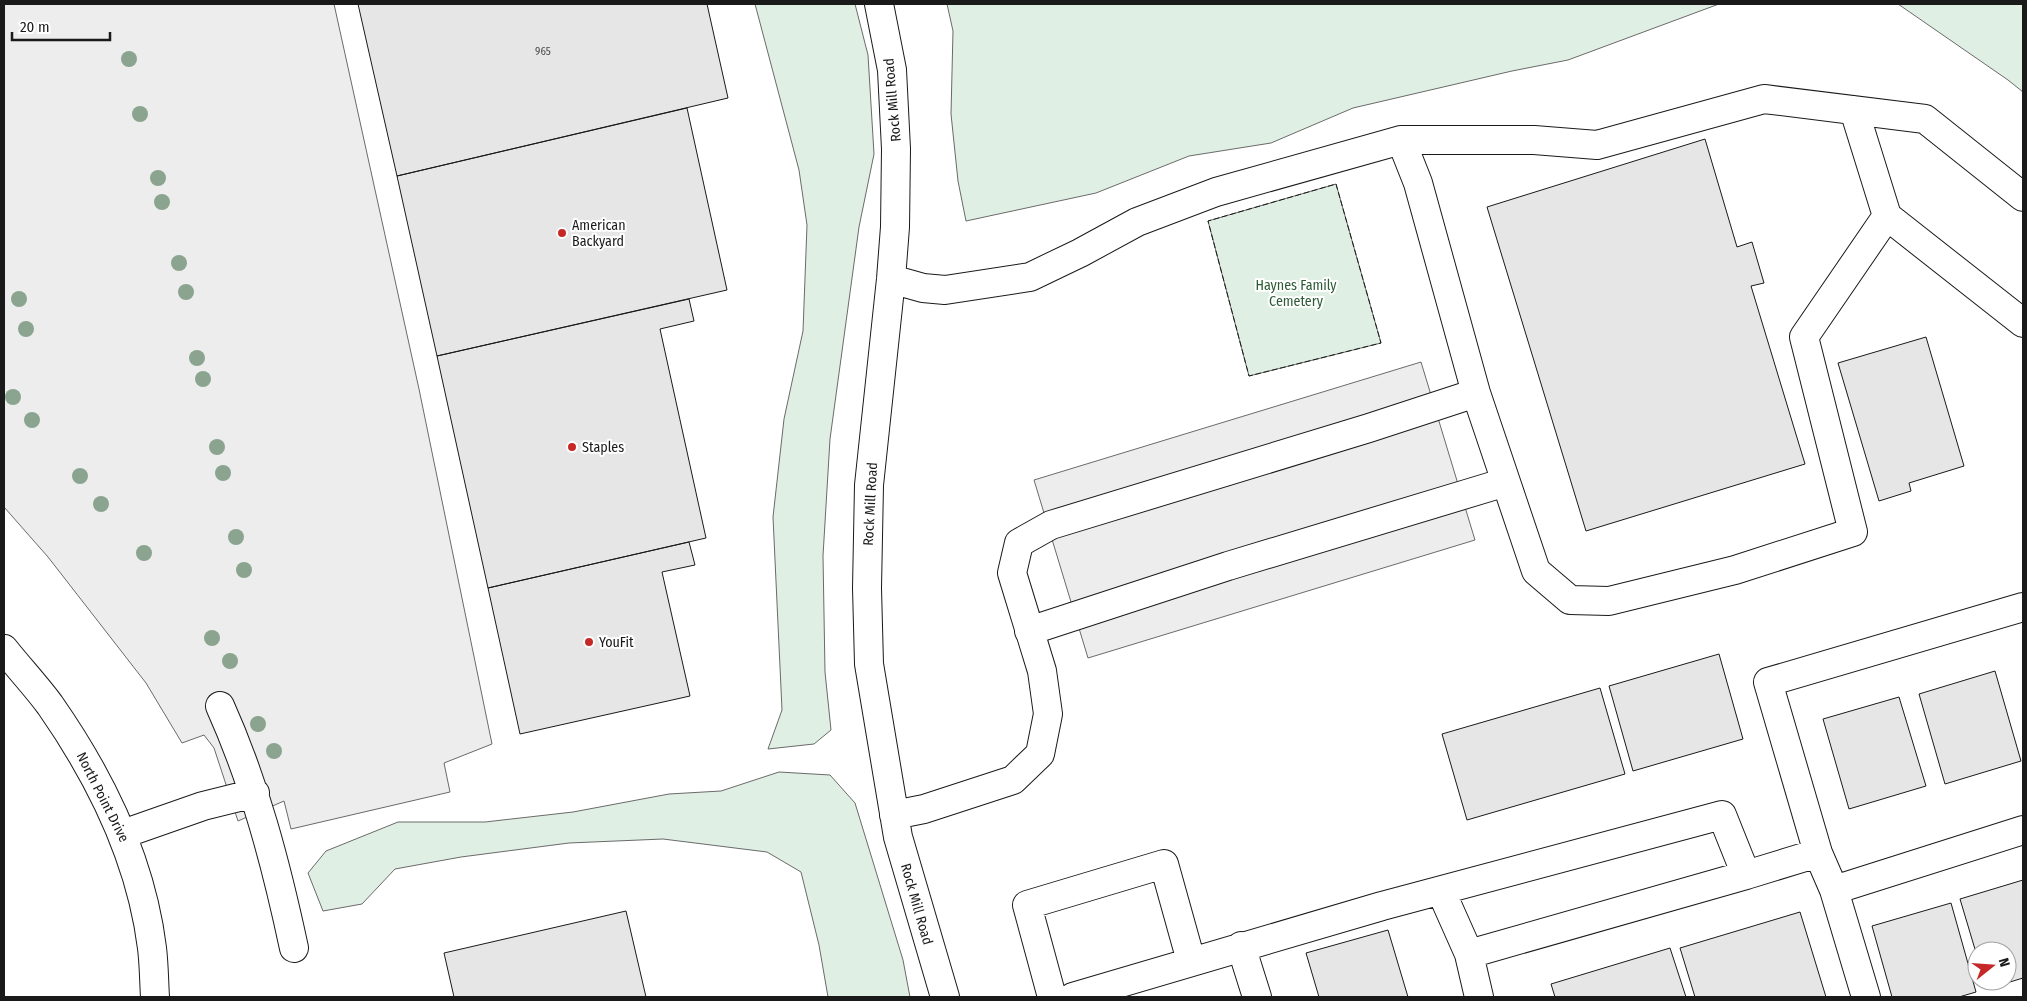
<svg xmlns="http://www.w3.org/2000/svg" width="2027" height="1001" font-family="'Fira Sans Condensed',sans-serif">
	<style>
		.green { fill: #e0efe3; stroke: #6a6a6a }
		.parking { fill: #ededed; stroke: #6a6a6a }
		.building { fill: #e6e6e6; stroke: #1a1a1a }
		.lines { fill: none; stroke-linecap: round; stroke-linejoin: round }
		.minor-casing { stroke: #1a1a1a; stroke-width: 30 }
		.minor { stroke: #fff; stroke-width: 28 }
		.fence { stroke: #1a1a1a; stroke-width: 1; stroke-dasharray: 6 2.5; stroke-linecap: butt }
		.tree { fill: #8aa48f }
		.poi-dot { fill: #c62828; stroke: #fff; stroke-width: 2 }
		.labels { text-anchor: middle; stroke-width: 4; stroke-linejoin: round; paint-order: stroke }
		.number-label { font-size: 11px; fill: #4d4d4d }
		.street-label { font-size: 14px; fill: #1a1a1a; stroke: #fff }
		.poi-label { font-size: 14px; fill: #1a1a1a; stroke: #fff; text-anchor: start }
		.park-label { font-size: 14px; fill: #2b5a34; stroke: #fff }
	</style>
	<rect width="100%" height="100%" fill="#fff"/>
	<path class="green" d="M755 4H855L868 55 874 154 859 227 830 439 823 556 825 672 831 730 814 744 768 749 782 710 773 517 784 419 803 331 807 225 799 170Z
		M947 4H1719L1568 60 1512 71 1353 108 1271 143 1189 156 1096 193 966 221 958 181 951 114 953 31Z
		M1898 4H2023V92L2008 80Z
		M1336 184 1381 343 1249 376 1208 221Z
		M779 772 830 775 855 803 903 960 910 997H828L819 945 801 872 767 852 663 839 569 843 461 857 395 869 362 904 323 911 308 873 326 851 398 822H485L573 812 669 794 721 791Z"/>
	<path class="parking" d="M4 4H334L419 389 492 744 444 763 450 792 291 829 284 801 238 821 214 748 204 735 182 743 146 683 48 557 4 507Z
		M1421 362 1475 540 1088 658 1034 480Z"/>
	<path class="building" d="M358 4H707L728 98 397 176Z
		M687 108 727 290 437 356 397 176Z
		M1705 139 1737 247 1752 242 1764 283 1751 286 1805 464 1586 531 1487 207Z
		M689 299 694 321 660 329 706 538 488 588 437 356Z
		M1926 337 1964 466 1909 483 1911 491 1879 501 1838 363Z
		M689 542 695 565 662 572 690 696 520 734 488 588Z
		M1719 654 1743 739 1633 771 1609 686Z
		M1995 671 2021 761 1945 784 1919 694Z
		M1600 688 1625 774 1467 820 1442 734Z
		M1899 697 1926 786 1849 809 1823 719Z
		M2023 880V978L1987 989 1984 981H2007V951H1977V956L1960 899Z
		M1951 903 1976 992 1959 997H1892L1872 926Z
		M626 911 646 997H454L444 953Z
		M1800 912 1826 997H1695L1680 948Z
		M1388 930 1408 997H1319L1306 953Z
		M1670 948 1686 997H1555L1551 984Z"/>
	<g class="lines">
		<g class="minor-casing">
			<path id="minor" d="M879 4 892 70 896 149 895 227 891 279 869 485 867 588 869 664 898 837 945 997
				M1854 110 1887 216 2023 323
				M1401 140H1534L1597 145 1764 99 1925 119 2023 197
				M891 279 923 288 945 290 1030 277 1080 253 1137 222 1216 192 1401 140 1418 183 1476 393 1369 428 1051 525 1019 543 1012 573 1042 671 1048 714 1040 754 1013 780 924 809 894 815
				M1506 482 1536 571 1570 600 1609 601 1735 570 1853 532 1804 337 1887 216
				M2023 607 1768 682 1818 853 1834 890 2023 830
				M1029 631 1228 566 1506 482 1476 393
				M4 649C19 668 36 686 50 705 101 778 141 859 152 948 154 964 154 981 155 997
				M220 706C255 784 276 864 294 948
				M123 834 203 806 255 793
				M1746 875 1818 853
				M1834 890 1866 997
				M1441 891 1469 954
				M1241 946 1257 997
				M1052 997 1027 905 1164 864 1191 961
				M1073 997 1382 906 1722 815 1746 875 1469 954 1479 997"/>
		</g>
		<use href="#minor" class="minor"/>
		<path class="fence" d="M1336 184 1381 343 1249 376 1208 221Z"/>
	</g>
	<g class="tree">
		<circle cx="129" cy="59" r="8"/>
		<circle cx="140" cy="114" r="8"/>
		<circle cx="158" cy="178" r="8"/>
		<circle cx="162" cy="202" r="8"/>
		<circle cx="179" cy="263" r="8"/>
		<circle cx="186" cy="292" r="8"/>
		<circle cx="19" cy="299" r="8"/>
		<circle cx="26" cy="329" r="8"/>
		<circle cx="197" cy="358" r="8"/>
		<circle cx="203" cy="379" r="8"/>
		<circle cx="13" cy="397" r="8"/>
		<circle cx="32" cy="420" r="8"/>
		<circle cx="217" cy="447" r="8"/>
		<circle cx="223" cy="473" r="8"/>
		<circle cx="80" cy="476" r="8"/>
		<circle cx="101" cy="504" r="8"/>
		<circle cx="236" cy="537" r="8"/>
		<circle cx="144" cy="553" r="8"/>
		<circle cx="244" cy="570" r="8"/>
		<circle cx="212" cy="638" r="8"/>
		<circle cx="230" cy="661" r="8"/>
		<circle cx="258" cy="724" r="8"/>
		<circle cx="274" cy="751" r="8"/>
	</g>
	<g class="poi-dot">
		<circle cx="562" cy="233" r="5"/>
		<circle cx="572" cy="447" r="5"/>
		<circle cx="589" cy="642" r="5"/>
	</g>
	<g class="labels">
		<g class="number-label">
			<text x="543" y="55">965</text>
		</g>
		<g class="street-label">
			<text transform="translate(892 100) rotate(-95)" y="5">Rock Mill Road</text>
			<text transform="translate(870 504) rotate(-87)" y="5">Rock Mill Road</text>
			<text transform="translate(103 797) rotate(63)" y="5">North Point Drive</text>
			<text transform="translate(917 904) rotate(74)" y="5">Rock Mill Road</text>
		</g>
		<g class="poi-label">
			<text x="572" y="230">American<tspan x="572" dy="16">Backyard</tspan></text>
			<text x="582" y="452">Staples</text>
			<text x="599" y="647">YouFit</text>
		</g>
		<g class="park-label">
			<text x="1296" y="290">Haynes Family<tspan x="1296" dy="16">Cemetery</tspan></text>
		</g>
	</g>
	<rect width="2027" height="1001" fill="none" stroke="#1a1a1a" stroke-width="10"/>
	<g transform="translate(1992 966) rotate(73)"><circle r="24" fill="#ffffff" stroke="#a3a3a3"/>
	<path d="M0-4L9 19L0 12L-9 19Z" fill="#c62828"/>
	<text y="-8" font-size="14" font-weight="bold" text-anchor="middle" fill="#1a1a1a">N</text>
	</g>
	<path d="M12 32v8h98v-8" fill="none" stroke="#1a1a1a" stroke-width="2.5"/>
	<text x="20" y="32" font-size="15" fill="#1a1a1a" stroke="#ffffff" stroke-width="4" paint-order="stroke">20 m</text>
</svg>
